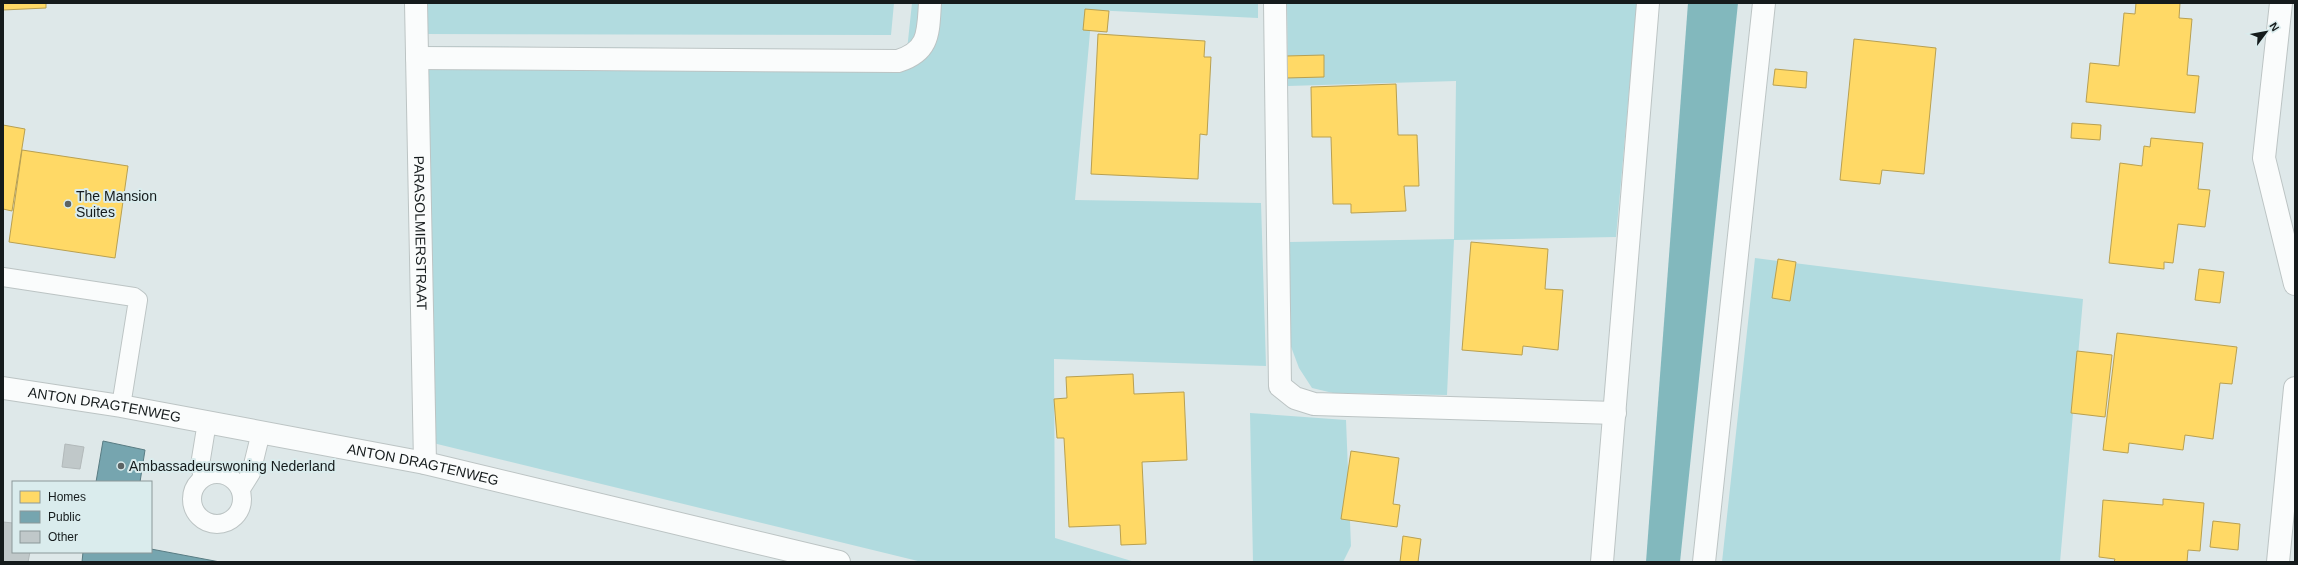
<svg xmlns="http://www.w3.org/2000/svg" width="2298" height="565" font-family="Arial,sans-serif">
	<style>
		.green { fill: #b1dbdf }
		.water { fill: #82b8bd }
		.homes { fill: #ffd966; stroke: #b9a050 }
		.public { fill: #76a5af; stroke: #597c83 }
		.building { fill: #c0c8c9; stroke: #b2b9ba }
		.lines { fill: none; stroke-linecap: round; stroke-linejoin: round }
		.service-casing { stroke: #bcc4c4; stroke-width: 20 }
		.minor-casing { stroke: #bcc4c4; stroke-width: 24 }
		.secondary-casing { stroke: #bcc4c4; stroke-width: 24 }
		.service { stroke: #fafcfc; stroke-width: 18 }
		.minor { stroke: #fafcfc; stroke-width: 22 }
		.secondary { stroke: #fafcfc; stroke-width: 22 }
		.poi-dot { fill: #5b6364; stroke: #daeced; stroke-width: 1.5 }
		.labels { text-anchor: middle; stroke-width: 4; stroke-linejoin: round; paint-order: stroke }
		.poi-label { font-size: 14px; fill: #151b1c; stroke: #daeced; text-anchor: start }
		.street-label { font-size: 14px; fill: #151b1c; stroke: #daeced }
	</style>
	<rect width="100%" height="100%" fill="#dee8e9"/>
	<path class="green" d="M423 3H894L891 35 423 34Z
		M912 3H1258V18L1092 10 1075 200 1261 203 1266 366 1054 359 1055 538 1135 562H922L433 443 424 46 907 50Z
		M1287 3H1637L1616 237 1454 240 1447 395 1333 393 1312 388 1299 368 1290 344V242L1454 239 1456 81 1288 86Z
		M1755 258 2083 299 2060 562H1722Z
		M1250 413 1346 420 1351 546 1343 562H1253Z"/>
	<path class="water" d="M1688 3H1738L1680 562H1646Z"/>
	<path class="homes" d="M3 3H46V8L3 10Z
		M2136 3H2180L2179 18 2192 19 2187 75 2199 76 2195 113 2086 102 2090 63 2119 66 2124 13 2135 14Z
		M1085 9 1109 11 1107 32 1083 30Z
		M1098 34 1205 41 1204 57H1211L1207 135 1200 134 1198 179 1091 174Z
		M1854 39 1936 48 1924 174 1882 170 1880 184 1840 180Z
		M1324 55V77L1286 78V56Z
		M1775 69 1807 72 1806 88 1773 85Z
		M1396 84 1398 135H1417L1419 186H1404L1406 211 1351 213V204H1333L1331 137H1312L1311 87Z
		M2072 123 2101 125 2100 140 2071 138Z
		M3 125 25 129 12 211 3 209Z
		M2151 138 2203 143 2198 189 2210 190 2205 227 2178 224 2173 263 2164 262V269L2109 263 2120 163 2142 166 2144 146 2150 147Z
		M22 150 128 166 115 258 9 242Z
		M1471 242 1548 249 1545 289 1563 290 1558 350 1523 346 1522 355 1462 350Z
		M1778 259 1796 262 1790 301 1772 298Z
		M2199 269 2224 272 2220 303 2195 300Z
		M2117 333 2237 347 2232 384 2220 383 2213 439 2185 435 2183 450 2129 443 2128 453 2103 450Z
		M2077 351 2112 355 2105 417 2071 413Z
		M1133 374 1134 394 1184 392 1187 460 1142 462 1146 544 1121 545 1120 525 1069 527 1064 438H1057L1054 399 1067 398 1066 377Z
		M1351 451 1399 458 1393 504 1400 505 1397 527 1341 519Z
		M2163 499 2204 503 2200 551 2188 550 2187 562H2114L2115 559 2099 557 2103 500 2163 505Z
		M2213 521 2240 524 2238 550 2210 547Z
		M1403 536 1421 539 1418 562H1400Z"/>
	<path class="public" d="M103 441 145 450 140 482H96Z
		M151 549 220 562H82L83 552H151Z"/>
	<path class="building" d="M65 444 84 447 80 469 62 467Z
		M3 522 13 523V552H30L28 562H3Z"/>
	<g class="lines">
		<g class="service-casing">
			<path id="service" d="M3 277 134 297 138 300 121 406
				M192 499a25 25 0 1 1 50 0a25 25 0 1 1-50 0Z
				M203 478 200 465 207 422
				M241 489 251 473 261 432"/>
		</g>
		<g class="minor-casing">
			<g id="minor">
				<path id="s1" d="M416 3 425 463"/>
				<path d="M1275 3 1280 386 1295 398 1314 404 1615 413"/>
				<path d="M2281 3 2264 158 2295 284"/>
				<path d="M417 58 898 61C930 51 928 32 930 3"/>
				<path d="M1602 562 1648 3"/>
				<path d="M1704 562 1764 3"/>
				<path d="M2278 562 2295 388"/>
			</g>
		</g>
		<g class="secondary-casing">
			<g id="secondary">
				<path id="s2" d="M3 388 121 406 425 463 839 562"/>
			</g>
		</g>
		<use href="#service" class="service"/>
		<use href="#minor" class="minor"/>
		<use href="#secondary" class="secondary"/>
	</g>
	<g class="poi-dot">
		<circle cx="68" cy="204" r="4"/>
		<circle cx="121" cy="466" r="4"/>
	</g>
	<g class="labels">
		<g class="poi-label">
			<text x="76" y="201">The Mansion<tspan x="76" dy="16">Suites</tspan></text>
			<text x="129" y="471">Ambassadeurswoning Nederland</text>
		</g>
		<g class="street-label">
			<text dy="5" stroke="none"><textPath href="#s1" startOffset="230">PARASOLMIERSTRAAT</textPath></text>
			<text dy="5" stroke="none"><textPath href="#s2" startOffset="103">ANTON DRAGTENWEG</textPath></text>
			<text dy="5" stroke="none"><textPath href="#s2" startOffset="427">ANTON DRAGTENWEG</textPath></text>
		</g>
	</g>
	<rect width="2298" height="565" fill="none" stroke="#151b1c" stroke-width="8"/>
	<rect x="12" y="481" width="140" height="72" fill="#daeced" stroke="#8b9899"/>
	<rect x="20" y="491" width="20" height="12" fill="#ffd966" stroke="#8b9899"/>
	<text x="48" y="501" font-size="12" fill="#151b1c">Homes</text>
	<rect x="20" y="511" width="20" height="12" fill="#76a5af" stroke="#8b9899"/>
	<text x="48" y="521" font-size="12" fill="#151b1c">Public</text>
	<rect x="20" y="531" width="20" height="12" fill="#c0c8c9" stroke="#8b9899"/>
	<text x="48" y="541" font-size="12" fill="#151b1c">Other</text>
	<g transform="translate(2266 32) rotate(58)" stroke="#daeced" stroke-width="3" paint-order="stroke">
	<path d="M0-3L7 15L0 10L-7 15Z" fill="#151b1c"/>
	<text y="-6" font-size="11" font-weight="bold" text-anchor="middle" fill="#151b1c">N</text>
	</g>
</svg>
